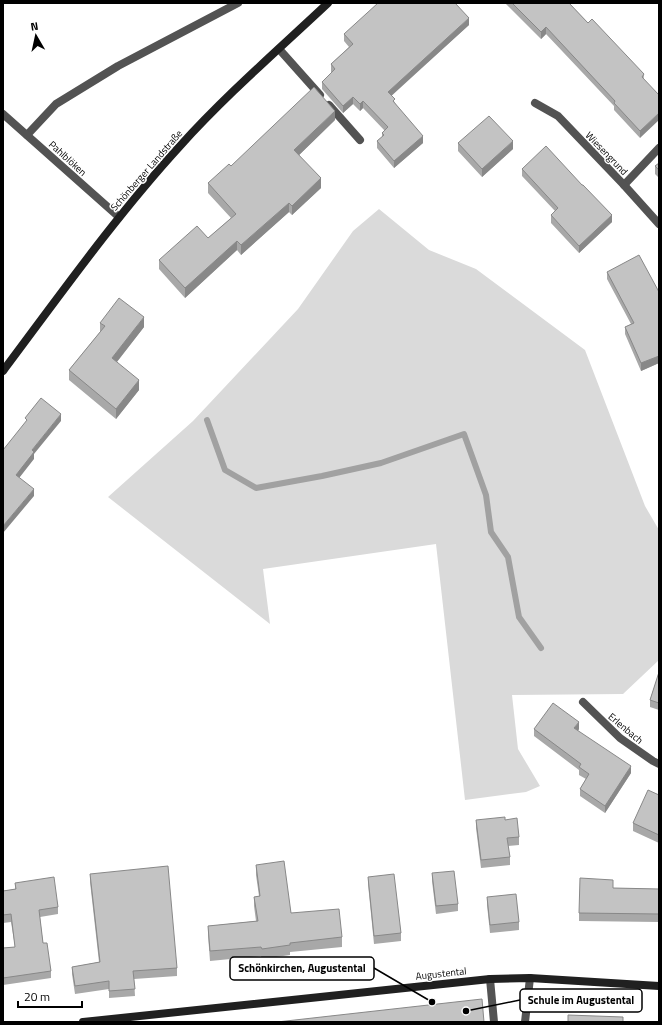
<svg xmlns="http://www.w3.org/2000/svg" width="662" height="1025" font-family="'Titillium Web',sans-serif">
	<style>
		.green { fill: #dadada }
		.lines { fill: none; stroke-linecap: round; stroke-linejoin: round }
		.stream { stroke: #a1a1a1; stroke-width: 6 }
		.lane { stroke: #535353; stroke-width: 8 }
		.street { stroke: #535353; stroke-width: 8 }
		.secondary { stroke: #202020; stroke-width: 8 }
		.wall { fill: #a8a8a8 }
		.shaded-wall { fill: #888 }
		.building { fill: #c3c3c3; stroke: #888 }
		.labels { text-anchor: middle; stroke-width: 3; stroke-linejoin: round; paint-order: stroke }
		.street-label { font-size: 10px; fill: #000; stroke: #fff }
		.leader { fill: none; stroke: #000; stroke-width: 1.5 }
		.callout-dot { fill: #000; stroke: #fff; stroke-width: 1.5 }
		.callout { fill: #fff; stroke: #000; stroke-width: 1.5 }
		.callout-label { font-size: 11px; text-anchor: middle; font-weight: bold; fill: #000 }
	</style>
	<rect width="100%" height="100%" fill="#fff"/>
	<path class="green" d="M379 209 429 250 476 269 585 350 645 506 659 530V660L623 694 512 695 518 749 540 786 526 792 465 800 436 544 263 569 270 624 108 497 193 421 298 309 353 231Z"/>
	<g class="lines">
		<path class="stream" d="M207 420 225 470 256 488 322 476 381 463 464 434 486 495 491 532 508 557 519 617 541 648"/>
		<path class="lane" d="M279 49 320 95
			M329 105 360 140
			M27 135 56 104 118 66 238 3
			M624 185 659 148
			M490 979 494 1022
			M525 1022 530 978"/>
		<path class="street" d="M535 103 558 116 624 185 659 224
			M3 114 119 217
			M583 702 620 738 653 761 659 764"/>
		<path class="secondary" d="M3 371C60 295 116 216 180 146 226 95 278 50 328 3
			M83 1022 490 979 530 978 659 986"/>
	</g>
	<path class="wall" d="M505 3H569L588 23 644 74 640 138 614 110V106L546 34 541 39Z
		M469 25 391 95 395 103 423 143 394 168 377 148V141L382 137V133L385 131 363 108 360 111 353 104 343 113 322 89V82L332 73 331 72V64L349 47 344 41V34Z
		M335 120 299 155 321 188 292 215 289 212 241 255 237 250 185 298 159 269V260L208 238 231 218 208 193V183L231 166Z
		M458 143 513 149 482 177 458 151Z
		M659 163V178L655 174V166Z
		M522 169 612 222 579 253 551 223V215L555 211 522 176Z
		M607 272 659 292V364V363L641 371 625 334V327L631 324 607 279Z
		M100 323 144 327 117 362 139 390 116 419 69 380V370L100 332Z
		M659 672V710L650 707V700Z
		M534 729H579L578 731 631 773 605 813 580 796V789L586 779 579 775V770L534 736Z
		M659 795V843L633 831V823Z
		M476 820 519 837V845L508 846 510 857V865L481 868 476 828Z
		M256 865 291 913 342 937V947L290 952V955L262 959 261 956 210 961 208 935V926L256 921 254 906V897L259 896 256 875Z
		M432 873 458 904V911L436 914 432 881Z
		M90 874 177 968V976L134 979 135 996 109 998V989L75 994 72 974V967L99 962 90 882Z
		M368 877 401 933V941L374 944 368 884Z
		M15 883 58 907V914L40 917 43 943 51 971V978L3 985V948L15 947 11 922 3 923V891L15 889Z
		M613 888 659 889V922L579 921V913Z
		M487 897 519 922V930L490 933 487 905Z"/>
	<path class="shaded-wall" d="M469 18V25L388 99V92Z
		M546 27V34L541 39V32Z
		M353 97V104L343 113V106Z
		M363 101V108L360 111V104Z
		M335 111V120L294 160V150Z
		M659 113V120L640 138V131Z
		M423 136V143L394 168V161Z
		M513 141V149L482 177V169Z
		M321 178V188L292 215V206Z
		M289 203V212L241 255V245Z
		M612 215V222L579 253V246Z
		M237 241V250L185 298V288Z
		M144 317V327L112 368V358Z
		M659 356V363L641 371V363Z
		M139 380V390L116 419V409Z
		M61 414V421L34 454V459L16 482V475L32 450Z
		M34 489V496L3 533V526Z
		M579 722V729L574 736V728Z
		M631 766V773L605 813V806Z"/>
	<path class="building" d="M378 3H455L469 18 388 92 395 99 393 101 423 136 394 161 377 141 384 135 382 133 388 127 363 101 360 104 353 97 343 106 322 82 335 69 331 64 353 44 344 34Z
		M512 3H569L588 23 592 19 644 74 642 77 659 95V113L640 131 614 103 615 101 546 27 541 32Z
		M314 87 335 111 294 150 321 178 292 206 289 203 241 245 237 241 185 288 159 260 197 226 208 238 236 214 208 183 229 164 231 166Z
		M489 116 513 141 482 169 458 143Z
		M546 146 582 185H583L612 215 579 246 551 215 558 208 522 169Z
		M659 163V170L655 166Z
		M639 255 659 292V357V356L641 363 625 327 634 323 607 272Z
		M119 298 144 317 112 358 139 380 116 409 69 370 105 326 100 323Z
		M41 398 61 414 32 450 34 452 16 475 34 489 3 526V450L27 420 25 418Z
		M659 672V703L650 700Z
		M553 703 579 722 574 728 631 766 605 806 580 789 589 774 579 767 581 764 534 729Z
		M648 790 659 795V835L633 823Z
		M505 817V820L517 818 519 837 507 838 510 857 481 860 476 820Z
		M284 861 291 913 339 909 342 937 290 943V945L262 949 261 947 210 951 208 926 258 921 254 897 260 896 256 865Z
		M168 866 177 968 133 971 135 989 109 991V981L75 986 72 967 100 962 90 874Z
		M454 871 458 904 436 906 432 873Z
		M394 874 401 933 374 936 368 877Z
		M54 877 58 907 39 910 43 943H47L51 971 3 978V948L15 947 11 914 3 915V891L16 889 15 883Z
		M580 878 613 880V888L659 889V914L579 913Z
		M516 894 519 922 490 925 487 897Z
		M482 999 484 1022H277Z
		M568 1015 623 1017V1022H568Z"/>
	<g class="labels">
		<g class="street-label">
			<text transform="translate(607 153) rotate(46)" y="4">Wiesengrund</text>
			<text transform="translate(68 158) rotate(42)" y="4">Pahlblöken</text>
			<text transform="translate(146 170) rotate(-49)" y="4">Schönberger Landstraße</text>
			<text transform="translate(626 728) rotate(40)" y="4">Erlenbach</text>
			<text transform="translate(441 973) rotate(-6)" y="4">Augustental</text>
		</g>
	</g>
	<path class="leader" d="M432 1002L374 968M466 1011L520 1000"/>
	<g class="callout-dot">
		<circle cx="432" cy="1002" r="4"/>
		<circle cx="466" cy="1011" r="4"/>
	</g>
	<g class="callout">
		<rect x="230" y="957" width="144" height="23" rx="4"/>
		<rect x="520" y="989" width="122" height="23" rx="4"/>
	</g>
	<g class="callout-label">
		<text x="302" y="972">Schönkirchen, Augustental</text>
		<text x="581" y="1004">Schule im Augustental</text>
	</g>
	<rect width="662" height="1025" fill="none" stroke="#000000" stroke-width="8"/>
	<g transform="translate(36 36) rotate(351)" stroke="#ffffff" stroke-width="3" paint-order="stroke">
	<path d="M0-3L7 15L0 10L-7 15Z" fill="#000000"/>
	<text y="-6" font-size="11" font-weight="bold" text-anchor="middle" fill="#000000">N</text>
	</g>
	<path d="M18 1001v6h64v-6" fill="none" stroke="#000000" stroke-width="2"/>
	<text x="24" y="1001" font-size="12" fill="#000000" stroke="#ffffff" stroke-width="3" paint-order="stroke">20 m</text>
</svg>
